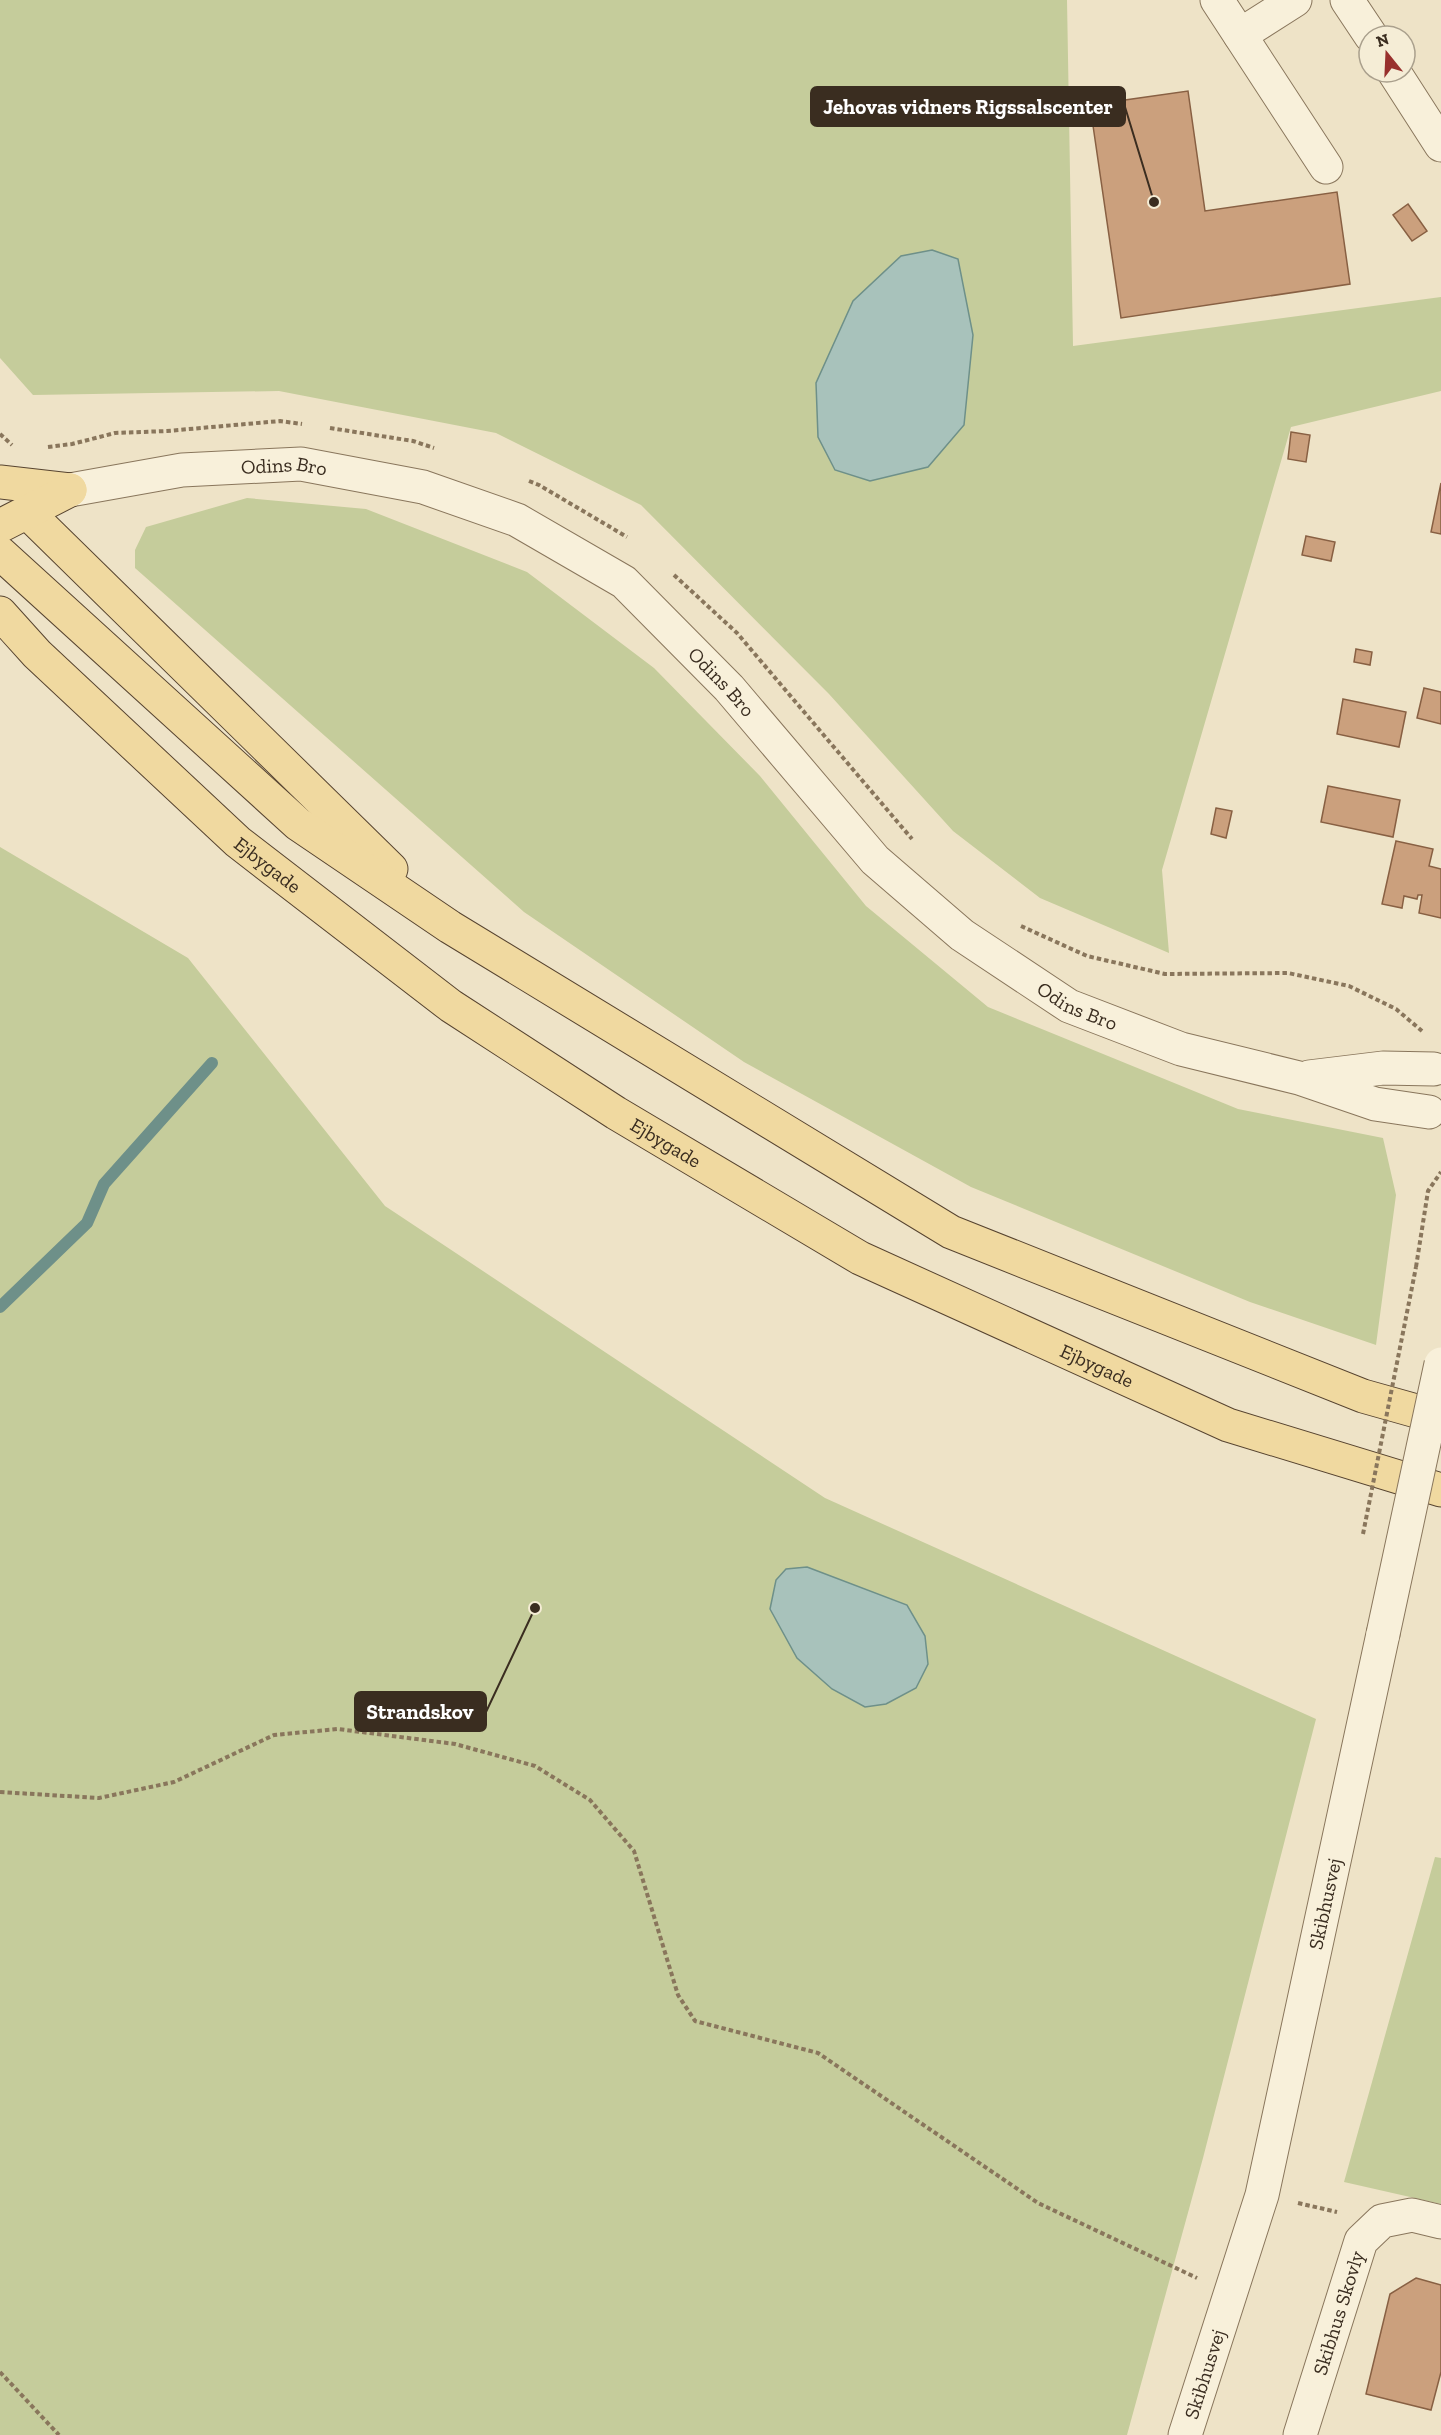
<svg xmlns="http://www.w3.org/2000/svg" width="1441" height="2435" font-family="'Zilla Slab',serif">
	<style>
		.green { fill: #c5cc9b }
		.water { fill: #a8c2bb; stroke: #6e9089; stroke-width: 1.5 }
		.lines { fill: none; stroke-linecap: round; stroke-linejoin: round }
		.stream { stroke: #6e9089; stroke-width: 12 }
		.building { fill: #cba07d; stroke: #886043; stroke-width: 1.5 }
		.minor-casing { stroke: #89765c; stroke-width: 35 }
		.major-casing { stroke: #574430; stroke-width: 35 }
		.path { stroke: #89765c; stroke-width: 4; stroke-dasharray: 4.5 3; stroke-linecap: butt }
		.minor { stroke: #f8f0da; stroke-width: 33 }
		.major { stroke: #f0d9a0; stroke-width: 33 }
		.minor-bridge-casing { stroke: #89765c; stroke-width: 35; stroke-linecap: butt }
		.path-bridge { stroke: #89765c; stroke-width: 4; stroke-dasharray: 4.5 3; stroke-linecap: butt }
		.minor-bridge { stroke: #f8f0da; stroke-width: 33 }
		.labels { text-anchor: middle; stroke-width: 5; stroke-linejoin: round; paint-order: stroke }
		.street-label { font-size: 20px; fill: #3a2d20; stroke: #f5edd6 }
		.leader { fill: none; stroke: #3a2d20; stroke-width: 2 }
		.callout-dot { fill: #3a2d20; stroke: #f5edd6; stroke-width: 2 }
		.callout { fill: #3a2d20; stroke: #3a2d20; stroke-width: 2 }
		.callout-label { font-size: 21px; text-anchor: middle; font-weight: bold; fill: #fff }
	</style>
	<rect width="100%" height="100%" fill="#eee3c7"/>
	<path class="green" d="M0 0H1067L1073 346 1441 297V391L1291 427 1162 870 1169 953 1040 898 953 831 829 694 641 505 496 433 279 391 33 395 0 358Z
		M247 498 366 509 527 572 654 668 760 776 866 906 988 1007 1238 1109 1383 1138 1396 1195 1376 1345 1250 1302 971 1187 744 1062 524 912 135 568V550L146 527Z
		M0 847 188 958 385 1206 825 1498 1316 1719 1203 2158 1127 2435H0Z
		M1435 1857 1441 1858V2204L1344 2182Z"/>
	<path class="water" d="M932 250 958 259 973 335 964 425 928 467 870 481 835 470 818 437 816 383 853 301 901 256Z
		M807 1567 907 1605 925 1636 928 1664 916 1688 886 1704 865 1707 832 1689 797 1658 770 1609 776 1580 786 1569Z"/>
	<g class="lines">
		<path class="stream" d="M0 1307 87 1223 104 1184 212 1063"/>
	</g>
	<path class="building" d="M1188 91 1205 211 1337 192 1350 284 1121 318 1090 105Z
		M1408 204 1427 231 1412 241 1393 215Z
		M1291 432 1310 435 1306 462 1288 459Z
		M1441 483V534L1431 532Z
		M1306 536 1335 542 1331 561 1302 555Z
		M1356 649 1372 652 1370 665 1354 662Z
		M1424 688 1441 692V724L1417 718Z
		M1343 699 1406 712 1399 747 1337 734Z
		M1328 786 1400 800 1393 837 1321 822Z
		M1216 808 1232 811 1226 838 1211 834Z
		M1396 841 1433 849 1429 866 1441 869V918L1419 913 1422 895H1418L1417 899 1404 896 1402 908 1382 904Z
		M1416 2278 1441 2285V2372L1431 2410 1366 2394 1390 2294Z"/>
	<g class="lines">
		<g class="minor-casing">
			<g id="minor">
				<path d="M1217 0 1326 167"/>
				<path d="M1347 0 1371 36"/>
				<path d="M1240 35 1295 0"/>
				<path d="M1394 72 1441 145"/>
				<path id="s1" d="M70 490 182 470 301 464 423 487 517 520 624 582 729 688 875 860 962 935 1069 1006 1181 1049 1299 1078 1375 1104 1429 1112"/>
				<path d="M1309 1077 1383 1068 1434 1069"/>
				<path id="s2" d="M1185 2435 1262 2195 1383 1634"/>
				<path id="s3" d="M1300 2435 1361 2241 1382 2221 1412 2215 1441 2222"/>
			</g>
		</g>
		<g class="major-casing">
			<g id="major">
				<path d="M0 482 70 490"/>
				<path d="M28 513 391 869"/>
				<path d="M0 526 70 490"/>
				<path d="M0 553 298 824 450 927 951 1232 1363 1396 1441 1418"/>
				<path id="s4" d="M0 613 37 654 238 842 451 1006 616 1113 860 1258 1228 1425 1441 1490"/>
			</g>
		</g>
		<path class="path" d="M330 428 413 441 434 448
			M0 434 12 445
			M48 447 72 444 115 433 167 431 280 421 302 424
			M529 481 539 485 627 537
			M674 575 737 633 912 839
			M1021 926 1087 956 1165 974 1288 973 1349 986 1396 1009 1422 1031
			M1416 1267 1428 1191 1441 1172
			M0 1792 99 1798 174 1782 274 1735 338 1729 455 1744 535 1766 590 1800 634 1851 678 1995 695 2021 818 2053 1038 2203 1197 2278
			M1298 2203 1337 2212
			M0 2372 59 2435"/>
		<use href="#minor" class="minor"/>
		<use href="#major" class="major"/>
		<g class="minor-bridge-casing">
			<path id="minor-bridge" d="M1383 1634 1441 1364"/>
		</g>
		<path class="path-bridge" d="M1363 1534 1416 1267"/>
		<use href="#minor-bridge" class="minor-bridge"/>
	</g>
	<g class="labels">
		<g class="street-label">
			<text dy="7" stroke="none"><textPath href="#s1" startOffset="216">Odins Bro</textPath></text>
			<text dy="7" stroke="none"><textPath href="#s1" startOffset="720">Odins Bro</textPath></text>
			<text dy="7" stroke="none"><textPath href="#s4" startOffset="368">Ejbygade</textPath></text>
			<text dy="7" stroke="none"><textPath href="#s1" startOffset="1206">Odins Bro</textPath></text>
			<text dy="7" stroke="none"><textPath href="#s4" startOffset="854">Ejbygade</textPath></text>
			<text dy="7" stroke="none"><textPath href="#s4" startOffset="1340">Ejbygade</textPath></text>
			<text dy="7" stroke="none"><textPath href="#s2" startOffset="550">Skibhusvej</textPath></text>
			<text dy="7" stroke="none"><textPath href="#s3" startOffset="128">Skibhus Skovly</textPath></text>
			<text dy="7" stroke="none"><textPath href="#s2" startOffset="64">Skibhusvej</textPath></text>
		</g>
	</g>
	<path class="leader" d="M1154 202L1125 107M535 1608L486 1712"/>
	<g class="callout-dot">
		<circle cx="1154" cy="202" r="6"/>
		<circle cx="535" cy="1608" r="6"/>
	</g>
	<g class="callout">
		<rect x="811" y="87" width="314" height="39" rx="6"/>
		<rect x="355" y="1692" width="131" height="39" rx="6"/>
	</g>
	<g class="callout-label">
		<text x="968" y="114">Jehovas vidners Rigssalscenter</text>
		<text x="420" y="1719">Strandskov</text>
	</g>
	<g transform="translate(1387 54) rotate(342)"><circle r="28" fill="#f5edd6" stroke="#aaa08d" stroke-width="1.5"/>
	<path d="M0-4.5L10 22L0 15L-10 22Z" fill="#98302d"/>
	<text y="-9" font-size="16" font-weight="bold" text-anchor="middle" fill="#3a2d20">N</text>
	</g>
</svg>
